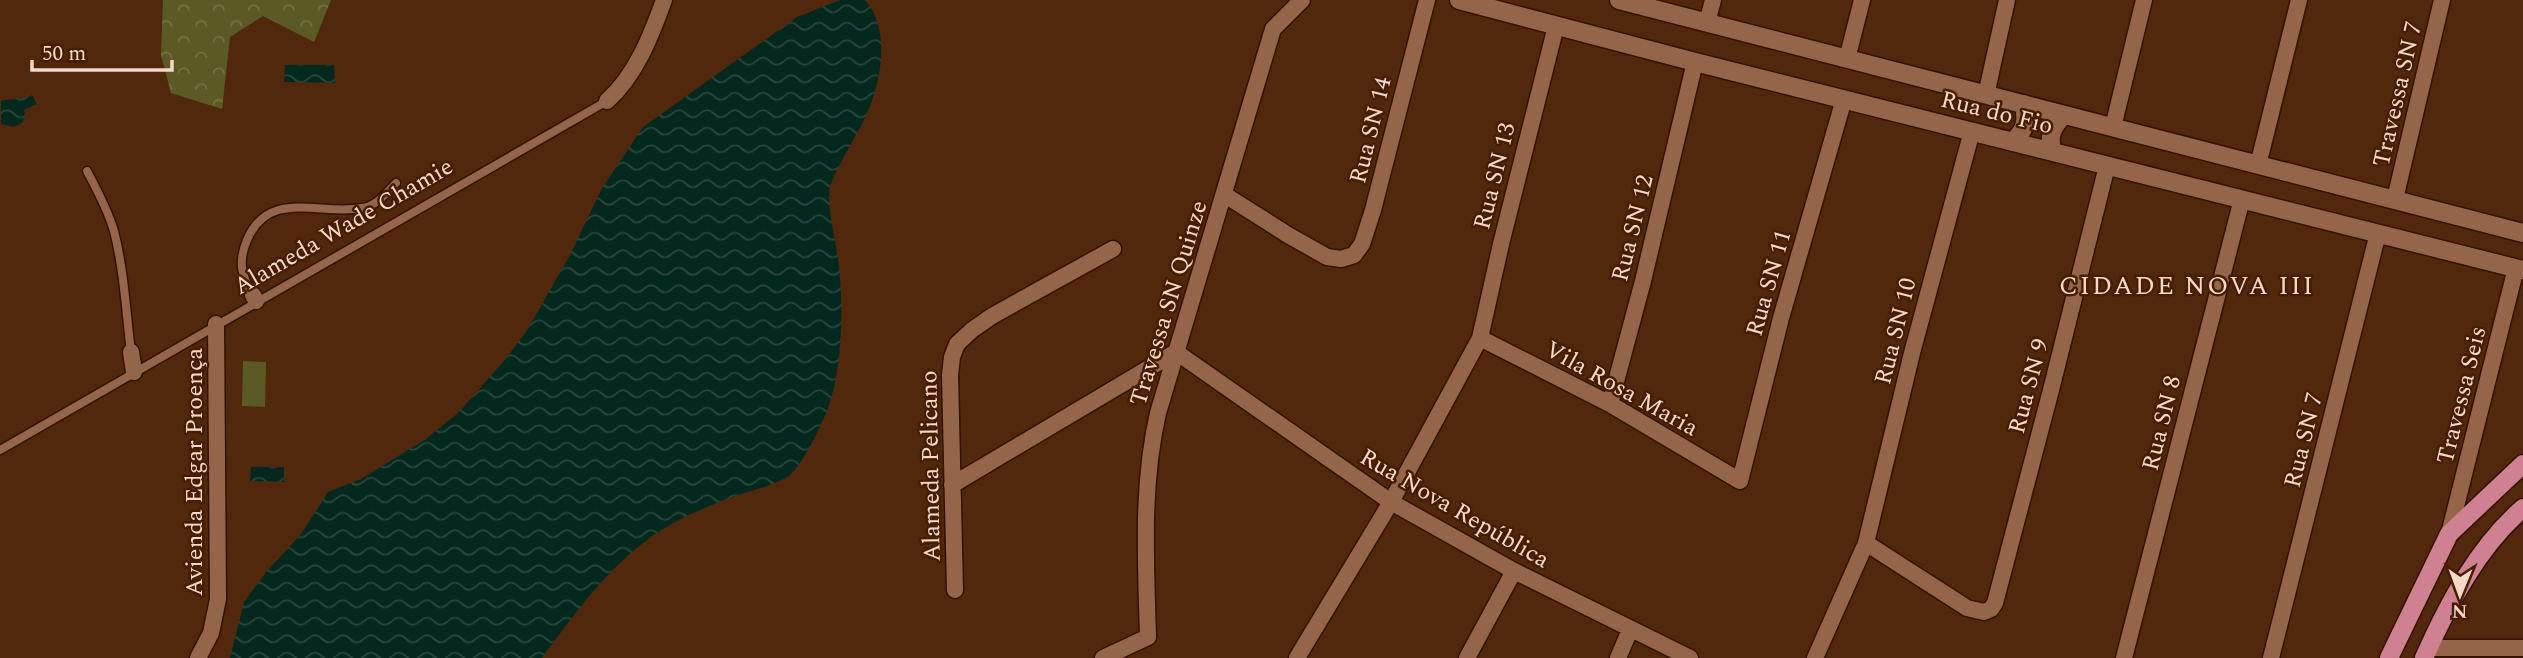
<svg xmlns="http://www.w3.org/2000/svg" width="2523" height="658" font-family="Spectral,serif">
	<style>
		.green { fill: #5a5b24 }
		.forest { fill: url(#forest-crowns) }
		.water { fill: url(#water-waves) }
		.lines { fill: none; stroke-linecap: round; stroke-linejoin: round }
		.lane-casing { stroke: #311200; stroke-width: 11 }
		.street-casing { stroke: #311200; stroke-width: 19 }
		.secondary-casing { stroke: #311200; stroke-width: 21 }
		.primary-casing { stroke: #311200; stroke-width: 21 }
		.lane { stroke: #95654a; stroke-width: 8 }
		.street { stroke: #95654a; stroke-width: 16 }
		.secondary { stroke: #95654a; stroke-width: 18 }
		.primary { stroke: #cf8191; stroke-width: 18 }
		.labels { text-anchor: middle; stroke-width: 5; stroke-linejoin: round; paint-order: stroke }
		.street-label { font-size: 24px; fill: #f5d9ca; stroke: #471d01 }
		.neighbourhood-label { font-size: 26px; letter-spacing: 2px; fill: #f5d9ca; stroke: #471d01 }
	</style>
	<defs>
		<pattern id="forest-crowns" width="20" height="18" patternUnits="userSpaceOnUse" patternTransform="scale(1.75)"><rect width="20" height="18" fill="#5a5b24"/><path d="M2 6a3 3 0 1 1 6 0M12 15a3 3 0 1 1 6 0" fill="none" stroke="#727242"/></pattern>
		<pattern id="water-waves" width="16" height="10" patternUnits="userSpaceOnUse" patternTransform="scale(1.75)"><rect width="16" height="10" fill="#03291f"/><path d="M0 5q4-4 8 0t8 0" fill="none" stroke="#28473e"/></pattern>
	</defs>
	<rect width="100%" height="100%" fill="#52280c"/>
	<path class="green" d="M243 361 266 362 265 407 242 406Z"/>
	<path class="forest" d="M163 0H331L314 42 263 16 230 37 222 109 171 93 161 55Z"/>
	<path class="water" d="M840 0H865C892 31 881 85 864 120 854 140 841 160 832 181 824 201 836 238 838 259 844 302 843 370 827 411 821 426 803 464 790 475 781 483 754 490 741 494 709 506 679 517 651 537 606 570 575 613 542 658H230L244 602 267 571 301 534 328 492 361 479 426 439 458 413 503 362 526 332 570 255 602 188 643 127 797 17Z
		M285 65H334L335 83 284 82Z
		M32 95 37 104 24 110 25 114 23 122 14 127 1 124V101C12 98 21 100 32 95Z
		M251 467H284V482L250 481Z"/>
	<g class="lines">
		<g class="lane-casing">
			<path id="lane" d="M87 171C97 190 108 210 114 231 124 270 126 312 131 352
				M253 295C241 276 238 261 247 240 269 188 320 216 362 208 377 206 386 193 396 183
				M0 450 607 101"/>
		</g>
		<g class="street-casing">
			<path id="street" d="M1707 23 1713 0
				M1847 59 1862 0
				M1986 95 2007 0
				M607 101C636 75 651 36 664 0
				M2113 127 2144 0
				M2258 165 2299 0
				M1225 195 1288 235 1327 257 1341 259 1354 255 1362 244 1373 210 1427 0
				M2395 199 2442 0
				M253 295 256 301
				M1480 338 1610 404 1740 481 1781 318 1844 99
				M131 352 134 372
				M1176 352 1391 502 1514 571 1690 658
				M1610 404 1643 281 1695 62
				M952 485 1176 352
				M2449 534 2516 268
				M1866 543 1967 608 1984 612 1991 609 1995 603 2051 390 2107 166
				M955 590 950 375 952 357 957 344 972 330 992 316 1113 249
				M2428 648H2523
				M198 658 211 633 218 599 216 324
				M1103 658 1148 637C1146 562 1141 487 1158 413L1273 29 1302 0
				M1297 658 1391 502 1480 338 1501 244 1556 26
				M1467 658 1514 571
				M1618 658 1630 630
				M1815 658 1866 543 1912 353 1972 131
				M2124 658 2242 199
				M2271 658 2378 233"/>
		</g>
		<g class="secondary-casing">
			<path id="secondary" d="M1459 0 1695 62 2523 270
				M1619 0 2523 233
				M2012 142C2026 130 2027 122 2024 104
				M2053 152C2047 137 2053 126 2064 115"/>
		</g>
		<g class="primary-casing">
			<path id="primary" d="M2389 658 2449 534 2523 464
				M2424 658C2448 604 2478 547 2523 508"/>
		</g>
		<use href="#lane" class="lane"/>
		<use href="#street" class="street"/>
		<use href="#secondary" class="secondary"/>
		<use href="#primary" class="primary"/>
	</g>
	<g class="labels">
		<g class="street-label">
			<text transform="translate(2397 94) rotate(-77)" y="8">Travessa SN 7</text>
			<text transform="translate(1997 112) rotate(14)" y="8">Rua do Fio</text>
			<text transform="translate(1370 130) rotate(-76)" y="8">Rua SN 14</text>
			<text transform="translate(1494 176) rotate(-76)" y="8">Rua SN 13</text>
			<text transform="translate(343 226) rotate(-30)" y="8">Alameda Wade Chamie</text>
			<text transform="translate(1632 228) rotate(-76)" y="8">Rua SN 12</text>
			<text transform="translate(1768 283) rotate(-74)" y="8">Rua SN 11</text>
			<text transform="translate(1168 303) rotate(-73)" y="8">Travessa SN Quinze</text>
			<text transform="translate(1895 331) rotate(-76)" y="8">Rua SN 10</text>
			<text transform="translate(2028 386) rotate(-75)" y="8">Rua SN 9</text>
			<text transform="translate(1622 388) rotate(29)" y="8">Vila Rosa Maria</text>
			<text transform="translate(2461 395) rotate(-76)" y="8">Travessa Seis</text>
			<text transform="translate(2161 423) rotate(-76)" y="8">Rua SN 8</text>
			<text transform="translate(2303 440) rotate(-76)" y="8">Rua SN 7</text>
			<text transform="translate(930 466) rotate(-91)" y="8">Alameda Pelicano</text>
			<text transform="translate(194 472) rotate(-90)" y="8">Avienda Edgar Proença</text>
			<text transform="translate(1455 508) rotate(30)" y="8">Rua Nova República</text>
		</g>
		<g class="neighbourhood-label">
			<text x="2187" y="294">CIDADE NOVA III</text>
		</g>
	</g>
	<g transform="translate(2460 595) rotate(181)" stroke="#471d01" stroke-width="5" paint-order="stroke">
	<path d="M0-5L12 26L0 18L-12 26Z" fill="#f5d9ca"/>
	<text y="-10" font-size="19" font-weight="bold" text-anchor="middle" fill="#f5d9ca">N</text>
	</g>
	<path d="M32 60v10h140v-10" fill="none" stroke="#f5d9ca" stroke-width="3.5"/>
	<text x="42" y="60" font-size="21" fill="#f5d9ca" stroke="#471d01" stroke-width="5" paint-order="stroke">50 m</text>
</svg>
